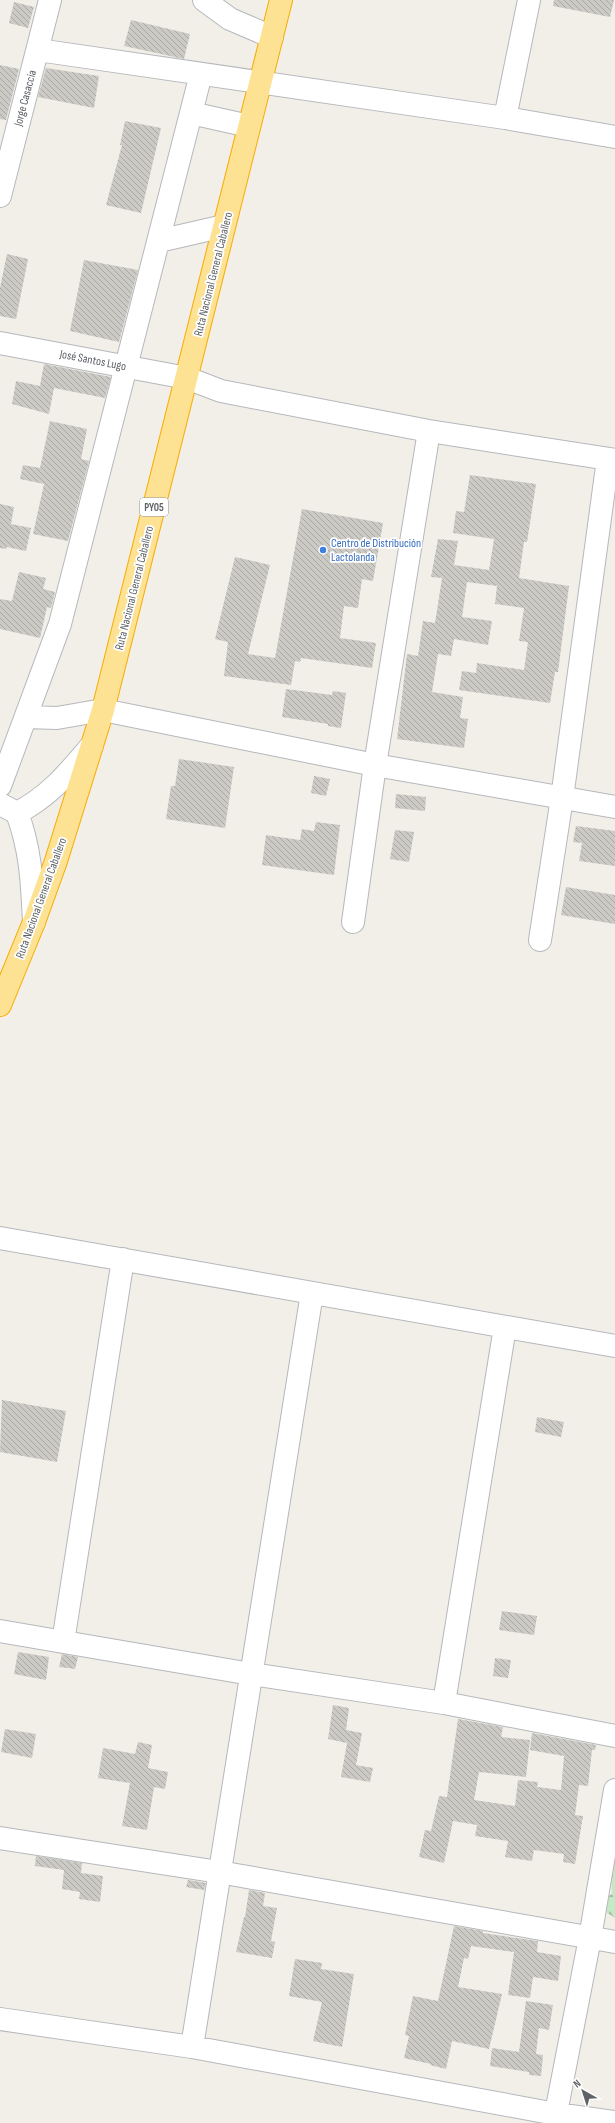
<svg xmlns="http://www.w3.org/2000/svg" width="615" height="2123" font-family="'Sofia Sans Condensed',sans-serif">
	<style>
		.forest { fill: url(#forest-firs) }
		.building { fill: url(#building-back-hatch) }
		.lines { fill: none; stroke-linecap: round; stroke-linejoin: round }
		.minor-casing { stroke: #b5b8bc; stroke-width: 24 }
		.highway-casing { stroke: #f9ab00; stroke-width: 24 }
		.minor { stroke: #fff; stroke-width: 22 }
		.highway { stroke: #fde293; stroke-width: 22 }
		.shop-dot { fill: #3f7fe0; stroke: #fff; stroke-width: 1.5 }
		.labels { text-anchor: middle; stroke-width: 3.5; stroke-linejoin: round; paint-order: stroke }
		.shield { fill: #fff; stroke: #8f9295; stroke-width: 1 }
		.shield-label { font-size: 11px; font-weight: bold; fill: #5f6368 }
		.street-label { font-size: 12px; fill: #5f6368; stroke: #fff }
		.shop-label { font-size: 12px; fill: #366cbe; stroke: #fff; text-anchor: start }
	</style>
	<defs>
		<pattern id="forest-firs" width="22" height="20" patternUnits="userSpaceOnUse"><rect width="22" height="20" fill="#c5e8c5"/><path d="M5 1l3.5 6h-7zM16 11l3.5 6h-7z" fill="#a3c0a4"/></pattern>
		<pattern id="building-back-hatch" width="6" height="6" patternUnits="userSpaceOnUse"><rect width="6" height="6" fill="#cccac5"/><path d="M-1 5l2 2M0 0l6 6M5-1l2 2" fill="none" stroke="#a9a8a4"/></pattern>
	</defs>
	<rect width="100%" height="100%" fill="#f1efe8"/>
	<path class="forest" d="M615 1849V1918L606 1912 600 1901 612 1894 611 1879Z"/>
	<path class="building" d="M554 0H614L610 17 553 6Z
		M14 2 34 7 28 28 9 23Z
		M131 20 190 34 184 59 124 46Z
		M0 65 19 69 6 120 0 119Z
		M46 68 99 76 94 108 38 97Z
		M125 121 161 128 141 213 106 205 122 145H120Z
		M7 254 28 259 16 319 0 316V288Z
		M84 260 138 270 119 342 70 331Z
		M44 364 111 377 105 398 54 388 49 414 12 404 16 381 40 386Z
		M50 421 87 429 81 459 89 461 68 541 33 534 44 484 20 479 23 465 40 468Z
		M470 475 536 484 527 542H524L519 578 569 586 558 672H555L550 703 459 690 462 671 476 673 477 663 524 670 528 642 519 641 524 608 495 604 497 586 467 582 462 617 492 621 488 645 454 639 451 656 438 654 432 692 463 697 460 718 468 719 464 748 397 739 407 654 418 656 423 621 435 623 442 578 431 577 438 539 458 541 454 565 489 570 494 539 453 533 456 511 464 512Z
		M0 504 14 507 11 524 31 528 26 551 7 547 6 549 0 548Z
		M302 509 383 523 373 581 362 579 358 608 344 606 340 638 376 643 372 668 301 658 300 662 295 661 291 685 224 676 228 642 215 639 235 557 270 565 248 654 275 658Z
		M19 572 46 578 43 589 55 592 51 608 47 607 40 638 0 629V599L12 601Z
		M286 689 332 695 333 691 346 693 341 728 328 726V724L282 717Z
		M179 759 234 767 225 828 166 819 171 786H175Z
		M314 776 330 779 326 796 311 793Z
		M396 794 426 797 425 811 395 808Z
		M316 822 340 825 334 875 262 865 266 835 300 840 302 829 314 831Z
		M576 826 615 831V866L579 861 582 843 573 842Z
		M395 830 414 832 409 862 390 859Z
		M566 887 615 895V924L561 915Z
		M2 1400 66 1411 57 1462 0 1452Z
		M537 1417 564 1422 561 1437 535 1432Z
		M502 1611 537 1616 534 1635 499 1630Z
		M18 1652 49 1657 46 1680 14 1674Z
		M62 1654 78 1657 75 1669 59 1667Z
		M495 1658 511 1660 508 1678 493 1676Z
		M333 1705 349 1708 346 1730 362 1733 356 1765 373 1768 370 1782 341 1777 347 1743 328 1739Z
		M458 1719 503 1727 501 1737 530 1740 526 1777 479 1772 474 1800 515 1806 518 1780 538 1782 537 1787 561 1790 564 1756 530 1750 532 1733 596 1745 595 1750H592L588 1786 579 1785 575 1815 583 1816 575 1864 563 1862 564 1854 534 1850 532 1861 505 1857 508 1841 475 1836 477 1825 453 1821 444 1863 419 1857 425 1830 431 1831 439 1796 447 1797Z
		M5 1729 36 1734 32 1758 1 1752Z
		M138 1742 152 1745 148 1768 168 1772 165 1789 154 1787 147 1830 122 1826 130 1783 98 1778 103 1748 135 1754Z
		M36 1856 82 1863 81 1873 103 1876 100 1902 79 1899 80 1892 62 1889 64 1870 35 1866Z
		M188 1880 206 1883 204 1890 186 1887Z
		M249 1890 265 1893 263 1906 277 1908 271 1941 275 1942 272 1958 236 1952 244 1917H245Z
		M454 1926 483 1931V1933L538 1941 537 1952 561 1956 558 1981 533 1977 530 1998 508 1995 514 1952 471 1946 468 1959 464 1958 458 1987 502 1994 489 2049 452 2041 446 2069 430 2065 431 2064 404 2058 409 2036 405 2035 413 1996 438 2001Z
		M295 1959 322 1963 321 1969 354 1974 342 2047 313 2041 322 2002 289 1996Z
		M526 2001 553 2005 549 2030 539 2028 536 2054 543 2055 541 2076 529 2075V2072L490 2066 492 2048 519 2052Z"/>
	<g class="lines">
		<g class="minor-casing">
			<path id="minor" d="M204 0 230 19 272 37
				M38 50 505 118 615 137
				M191 113 249 126
				M505 118 529 0
				M0 196 50 0
				M159 241 224 226
				M0 343 187 378 221 391 429 431 615 460
				M26 717 57 718 103 710 375 765 615 807
				M0 786 60 624 201 74
				M0 804 17 813C31 850 32 883 34 922
				M17 813C50 796 69 772 92 745
				M353 922 375 765 429 431
				M540 940 562 798 608 459
				M0 1238 615 1346
				M0 1631 251 1674 444 1703 615 1736
				M63 1642 123 1259
				M444 1703 505 1327
				M0 1838 219 1872 615 1942
				M0 2019 192 2047 556 2114 615 2122
				M192 2047 312 1293
				M554 2123 590 1938 615 1790"/>
		</g>
		<g class="highway-casing">
			<path id="highway" d="M0 1005 34 922 56 861 103 710 281 0"/>
		</g>
		<use href="#minor" class="minor"/>
		<use href="#highway" class="highway"/>
	</g>
	<circle class="shop-dot" cx="323" cy="550" r="4"/>
	<g class="labels">
		<rect class="shield" x="140" y="498" width="28" height="18" rx="3"/>
		<g class="shield-label">
			<text x="154" y="511">PY05</text>
		</g>
		<g class="street-label">
			<text transform="translate(25 98) rotate(-75)" y="4">Jorge Casaccia</text>
			<text transform="translate(213 274) rotate(-76)" y="4">Ruta Nacional General Caballero</text>
			<text transform="translate(93 360) rotate(11)" y="4">José Santos Lugo</text>
			<text transform="translate(134 588) rotate(-76)" y="4">Ruta Nacional General Caballero</text>
			<text transform="translate(41 898) rotate(-70)" y="4">Ruta Nacional General Caballero</text>
		</g>
		<g class="shop-label">
			<text x="331" y="547">Centro de Distribución<tspan x="331" dy="14">Lactolanda</tspan></text>
		</g>
	</g>
	<g transform="translate(583 2091) rotate(321)" stroke="#ffffff" stroke-width="3" paint-order="stroke">
	<path d="M0-3L7 15L0 10L-7 15Z" fill="#5f6368"/>
	<text y="-6" font-size="11" font-weight="bold" text-anchor="middle" fill="#5f6368">N</text>
	</g>
</svg>
